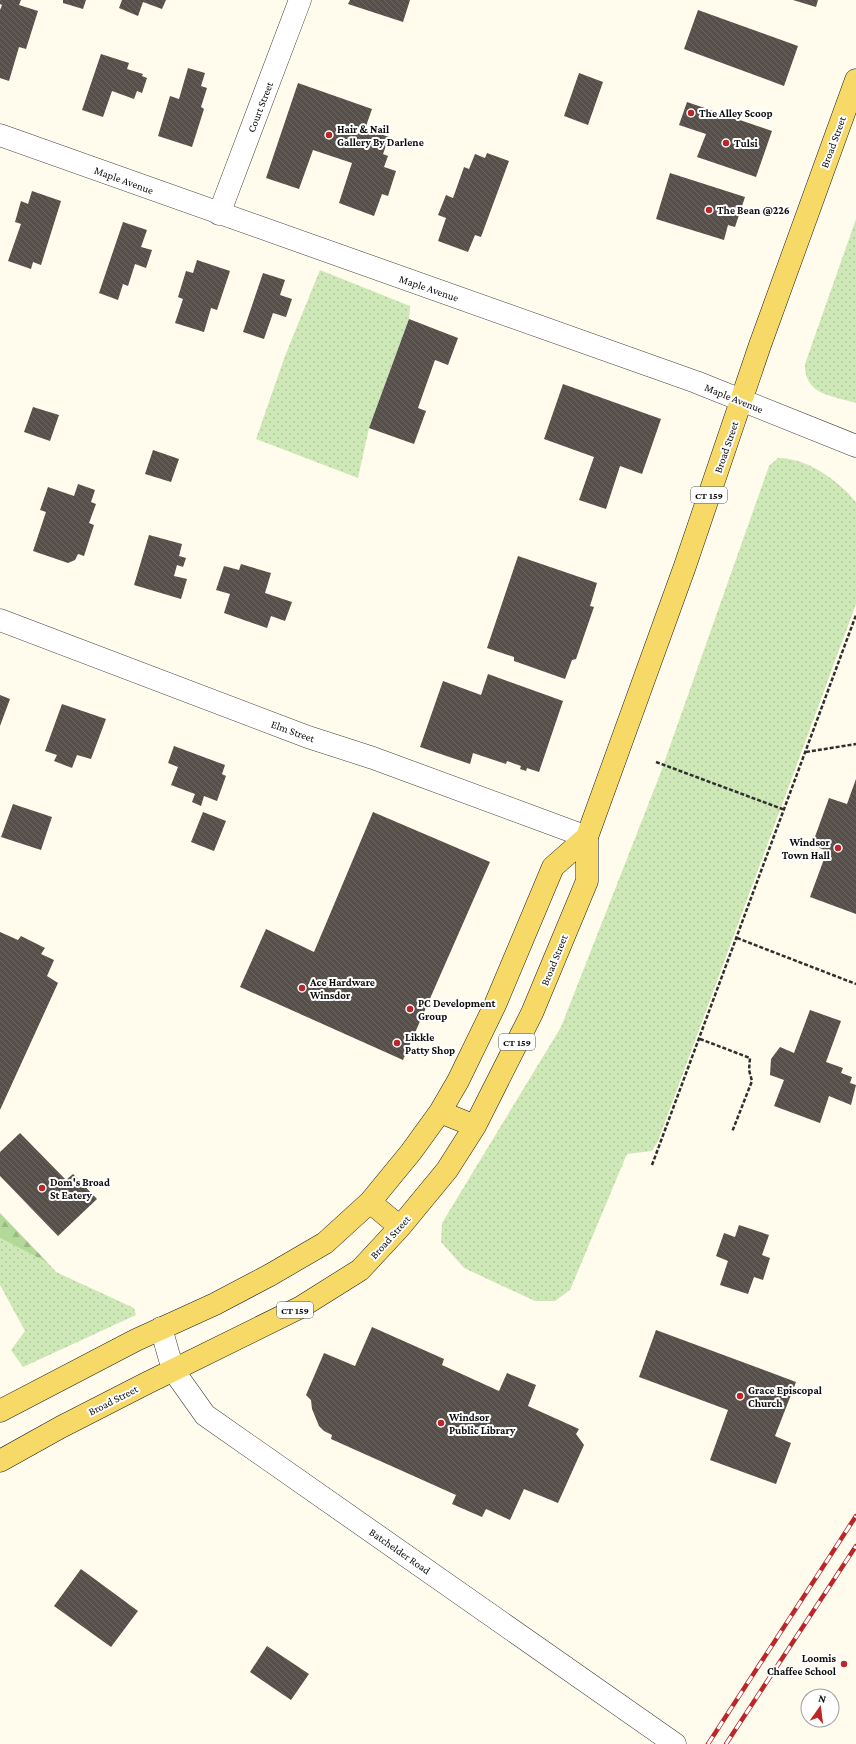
<svg xmlns="http://www.w3.org/2000/svg" width="856" height="1744" font-family="'Crimson Pro',serif">
	<style>
		.grass { fill: url(#grass-dots) }
		.forest { fill: url(#forest-firs) }
		.building { fill: url(#building-back-hatch) }
		.lines { fill: none; stroke-linecap: round; stroke-linejoin: round }
		.street-casing { stroke: #404040; stroke-width: 23 }
		.primary-casing { stroke: #1e1e1e; stroke-width: 23 }
		.path { stroke: #2f2f2f; stroke-width: 2.5; stroke-dasharray: 4 2; stroke-linecap: butt }
		.street { stroke: #fff; stroke-width: 22 }
		.primary { stroke: #f6d966; stroke-width: 22 }
		.rail-casing { stroke: #bb2728; stroke-width: 4.5 }
		.rail { stroke: #fff; stroke-width: 3; stroke-dasharray: 9; stroke-linecap: butt }
		.poi-dot { fill: #bb2728; stroke: #fff; stroke-width: 1.5 }
		.labels { text-anchor: middle; stroke-width: 4; stroke-linejoin: round; paint-order: stroke }
		.shield { fill: #fff; stroke: #565656; stroke-width: 1 }
		.shield-label { font-size: 10px; font-weight: bold; fill: #0d0d0d }
		.street-label { font-size: 11px; fill: #0d0d0d; stroke: #fff }
		.poi-label { font-size: 11px; font-weight: bold; fill: #0d0d0d; stroke: #fff; text-anchor: start }
	</style>
	<defs>
		<pattern id="grass-dots" width="8" height="8" patternUnits="userSpaceOnUse"><rect width="8" height="8" fill="#cfe8b8"/><path d="M2 2h.1M6 6h.1" fill="none" stroke="#b1c69d" stroke-width="1.8" stroke-linecap="round"/></pattern>
		<pattern id="forest-firs" width="22" height="20" patternUnits="userSpaceOnUse"><rect width="22" height="20" fill="#b2d997"/><path d="M5 1l3.5 6h-7zM16 11l3.5 6h-7z" fill="#98b981"/></pattern>
		<pattern id="building-back-hatch" width="6" height="6" patternUnits="userSpaceOnUse"><rect width="6" height="6" fill="#564f4a"/><path d="M-1 5l2 2M0 0l6 6M5-1l2 2" fill="none" stroke="#696460"/></pattern>
	</defs>
	<rect width="100%" height="100%" fill="#fffced"/>
	<path class="grass" d="M856 219V403C832 396 804 395 805 364Z
		M320 270 410 306 409 319 369 428 358 478 256 439 285 356Z
		M778 458C807 458 838 480 856 502V604L658 1141 652 1151 627 1154 570 1290 555 1301H535L464 1268 441 1242 442 1223 561 1027 659 777 769 466Z
		M0 1238 48 1263 56 1272 134 1308 136 1315 23 1367 11 1350 25 1331 0 1285Z"/>
	<path class="forest" d="M0 1212V1213L48 1263 0 1238Z"/>
	<path class="building" d="M0 0H21L19 5 38 11 26 49 19 47 9 81 0 78V10L2 5 0 4Z
		M63 0H86L83 9 63 3Z
		M122 0H166L162 9 143 2 138 16 119 8Z
		M350 0H410L403 22 348 4Z
		M793 0H818L816 7Z
		M698 10 798 46 784 86 684 49Z
		M101 54 129 63 127 69 143 74 142 76 147 78 142 93 137 91 134 99 112 91 103 117 82 110Z
		M188 68 205 73 201 86 207 88 201 107 204 109 192 147 158 136 170 96 179 99Z
		M579 73 603 82 588 125 564 116Z
		M298 83 372 109 365 129 389 137 383 154 388 156 384 167 396 171 388 196 382 194 374 216 339 203 352 163 313 150 299 189 266 178Z
		M687 102 772 131 756 177 697 157 706 134 679 125Z
		M487 153 509 161 481 237 475 235 468 252 438 241 446 218 438 215 446 195 453 198 464 167 469 169 475 154 485 158Z
		M670 173 745 197 735 227 728 225 724 240 656 219Z
		M32 191 61 201 41 265 33 262 31 269 8 261 21 224 15 222 21 201 28 204Z
		M123 222 147 230 141 247 152 250 146 268 135 264 128 286 123 284 118 300 99 293Z
		M197 260 230 271 217 310 211 308 204 332 175 323 183 299 178 297 186 271 193 273Z
		M263 273 285 280 280 295 292 299 286 317 273 313 264 339 243 332Z
		M409 319 458 338 448 365 435 360 418 408 426 411 414 444 369 428Z
		M563 384 661 419 642 474 620 466 606 509 579 500 594 457 544 439Z
		M33 407 59 415 50 441 24 432Z
		M153 450 179 459 171 482 145 474Z
		M78 484 95 490 91 502 96 504 89 523 94 525 84 556 78 554 75 560 68 563 33 551 46 512 40 510 48 487 74 496Z
		M149 535 182 544 179 556 186 558 183 567 177 565 174 576 187 579 181 599 134 585Z
		M518 556 597 583 590 606 594 607 576 659 572 660 565 679 514 661V657L487 648Z
		M241 564 271 573 265 593 292 602 285 621 271 616 267 628 224 613 230 594 216 590 224 566 239 570Z
		M488 674 563 701 539 772 527 768 526 771 520 769 521 766 507 761 506 764 473 753 470 764 420 747 443 681 481 695Z
		M0 695 10 699 0 726Z
		M62 704 106 719 91 759 77 755 72 768 54 761 57 755 45 751Z
		M174 746 225 765 222 774 226 776 217 801 204 796 201 806 192 802 195 794 171 785 178 767 168 763Z
		M856 779V914L810 897 827 851 812 845 829 798 847 804Z
		M13 804 52 817 41 850 1 837Z
		M203 812 226 821 214 851 191 842Z
		M373 812 490 862 403 1060 240 987 266 929 314 952Z
		M0 932 18 940 21 936 45 948 41 954 54 960 47 976 58 983 0 1110Z
		M810 1010 841 1021 826 1062 843 1068 841 1073 852 1077 850 1083 856 1085 851 1105 829 1096 820 1123 774 1106 784 1080 770 1075 771 1059 780 1047 794 1053Z
		M20 1133 66 1180 73 1174 97 1199 58 1236 0 1176V1152Z
		M739 1225 769 1235 762 1255 770 1258 763 1280 754 1277 748 1294 720 1285 728 1261 716 1256 724 1233 735 1237Z
		M372 1327 444 1359 442 1365 499 1391 507 1373 536 1385 528 1406 579 1429 576 1434 584 1445 558 1503 524 1489 510 1520 486 1509 482 1517 452 1504 456 1495 331 1439 332 1435 324 1431 319 1426 312 1409 311 1400 306 1395 324 1353 355 1366Z
		M656 1330 796 1382 775 1436 791 1443 776 1484 710 1460 728 1410 639 1377Z
		M81 1569 138 1611 111 1647 54 1606Z
		M267 1646 309 1674 291 1700 250 1672Z"/>
	<g class="lines">
		<g class="street-casing">
			<path id="street" d="M0 135 696 382 856 446
				M219 214 300 0
				M0 620 308 737 373 758 587 837
				M161 1328 173 1370 205 1415 675 1744"/>
		</g>
		<g class="primary-casing">
			<path id="primary" d="M440 1112 475 1126
				M370 1202 400 1227
				M0 1411 136 1340 215 1304 270 1275 325 1243 370 1202 411 1152 440 1112 458 1081 495 1005 553 867 587 837
				M0 1461 61 1427 145 1384 301 1307 360 1270 400 1227 447 1170 475 1126 532 1013 587 881V837L685 566 760 345 856 80"/>
		</g>
		<path class="path" d="M806 752 856 744
			M656 762 785 810
			M737 938 856 984
			M700 1039 750 1058 749 1070 752 1081 732 1132
			M652 1165 856 615"/>
		<use href="#street" class="street"/>
		<use href="#primary" class="primary"/>
		<g class="rail-casing">
			<path id="rail" d="M708 1744 856 1516
				M726 1744 856 1546"/>
		</g>
		<use href="#rail" class="rail"/>
	</g>
	<g class="poi-dot">
		<circle cx="691" cy="113" r="4"/>
		<circle cx="329" cy="135" r="4"/>
		<circle cx="726" cy="143" r="4"/>
		<circle cx="709" cy="210" r="4"/>
		<circle cx="838" cy="848" r="4"/>
		<circle cx="302" cy="988" r="4"/>
		<circle cx="410" cy="1009" r="4"/>
		<circle cx="397" cy="1043" r="4"/>
		<circle cx="42" cy="1188" r="4"/>
		<circle cx="740" cy="1396" r="4"/>
		<circle cx="441" cy="1423" r="4"/>
		<circle cx="844" cy="1664" r="4"/>
	</g>
	<g class="labels">
		<g class="shield">
			<rect x="691" y="487" width="36" height="16" rx="3"/>
			<rect x="499" y="1034" width="36" height="16" rx="3"/>
			<rect x="277" y="1302" width="36" height="16" rx="3"/>
		</g>
		<g class="shield-label">
			<text x="709" y="499">CT 159</text>
			<text x="517" y="1046">CT 159</text>
			<text x="295" y="1314">CT 159</text>
		</g>
		<g class="street-label">
			<text transform="translate(260 107) rotate(-69)" y="4">Court Street</text>
			<text transform="translate(833 142) rotate(-70)" y="4">Broad Street</text>
			<text transform="translate(124 180) rotate(20)" y="4">Maple Avenue</text>
			<text transform="translate(429 288) rotate(19)" y="4">Maple Avenue</text>
			<text transform="translate(734 398) rotate(22)" y="4">Maple Avenue</text>
			<text transform="translate(726 447) rotate(-71)" y="4">Broad Street</text>
			<text transform="translate(293 731) rotate(20)" y="4">Elm Street</text>
			<text transform="translate(554 960) rotate(-68)" y="4">Broad Street</text>
			<text transform="translate(390 1237) rotate(-48)" y="4">Broad Street</text>
			<text transform="translate(113 1400) rotate(-27)" y="4">Broad Street</text>
			<text transform="translate(400 1551) rotate(35)" y="4">Batchelder Road</text>
		</g>
		<g class="poi-label">
			<text x="699" y="117">The Alley Scoop</text>
			<text x="337" y="133">Hair &amp; Nail<tspan x="337" dy="13">Gallery By Darlene</tspan></text>
			<text x="734" y="147">Tulsi</text>
			<text x="717" y="214">The Bean @226</text>
			<text x="830" y="846" text-anchor="end">Windsor<tspan x="830" dy="13">Town Hall</tspan></text>
			<text x="310" y="986">Ace Hardware<tspan x="310" dy="13">Winsdor</tspan></text>
			<text x="418" y="1007">PC Development<tspan x="418" dy="13">Group</tspan></text>
			<text x="405" y="1041">Likkle<tspan x="405" dy="13">Patty Shop</tspan></text>
			<text x="50" y="1186">Dom's Broad<tspan x="50" dy="13">St Eatery</tspan></text>
			<text x="748" y="1394">Grace Episcopal<tspan x="748" dy="13">Church</tspan></text>
			<text x="449" y="1421">Windsor<tspan x="449" dy="13">Public Library</tspan></text>
			<text x="836" y="1662" text-anchor="end">Loomis<tspan x="836" dy="13">Chaffee School</tspan></text>
		</g>
	</g>
	<g transform="translate(820 1708) rotate(14)"><circle r="19" fill="#ffffff" stroke="#9e9e9e"/>
	<path d="M0-3L7 15L0 10L-7 15Z" fill="#bb2728"/>
	<text y="-6" font-size="11" font-weight="bold" text-anchor="middle" fill="#0d0d0d">N</text>
	</g>
</svg>
